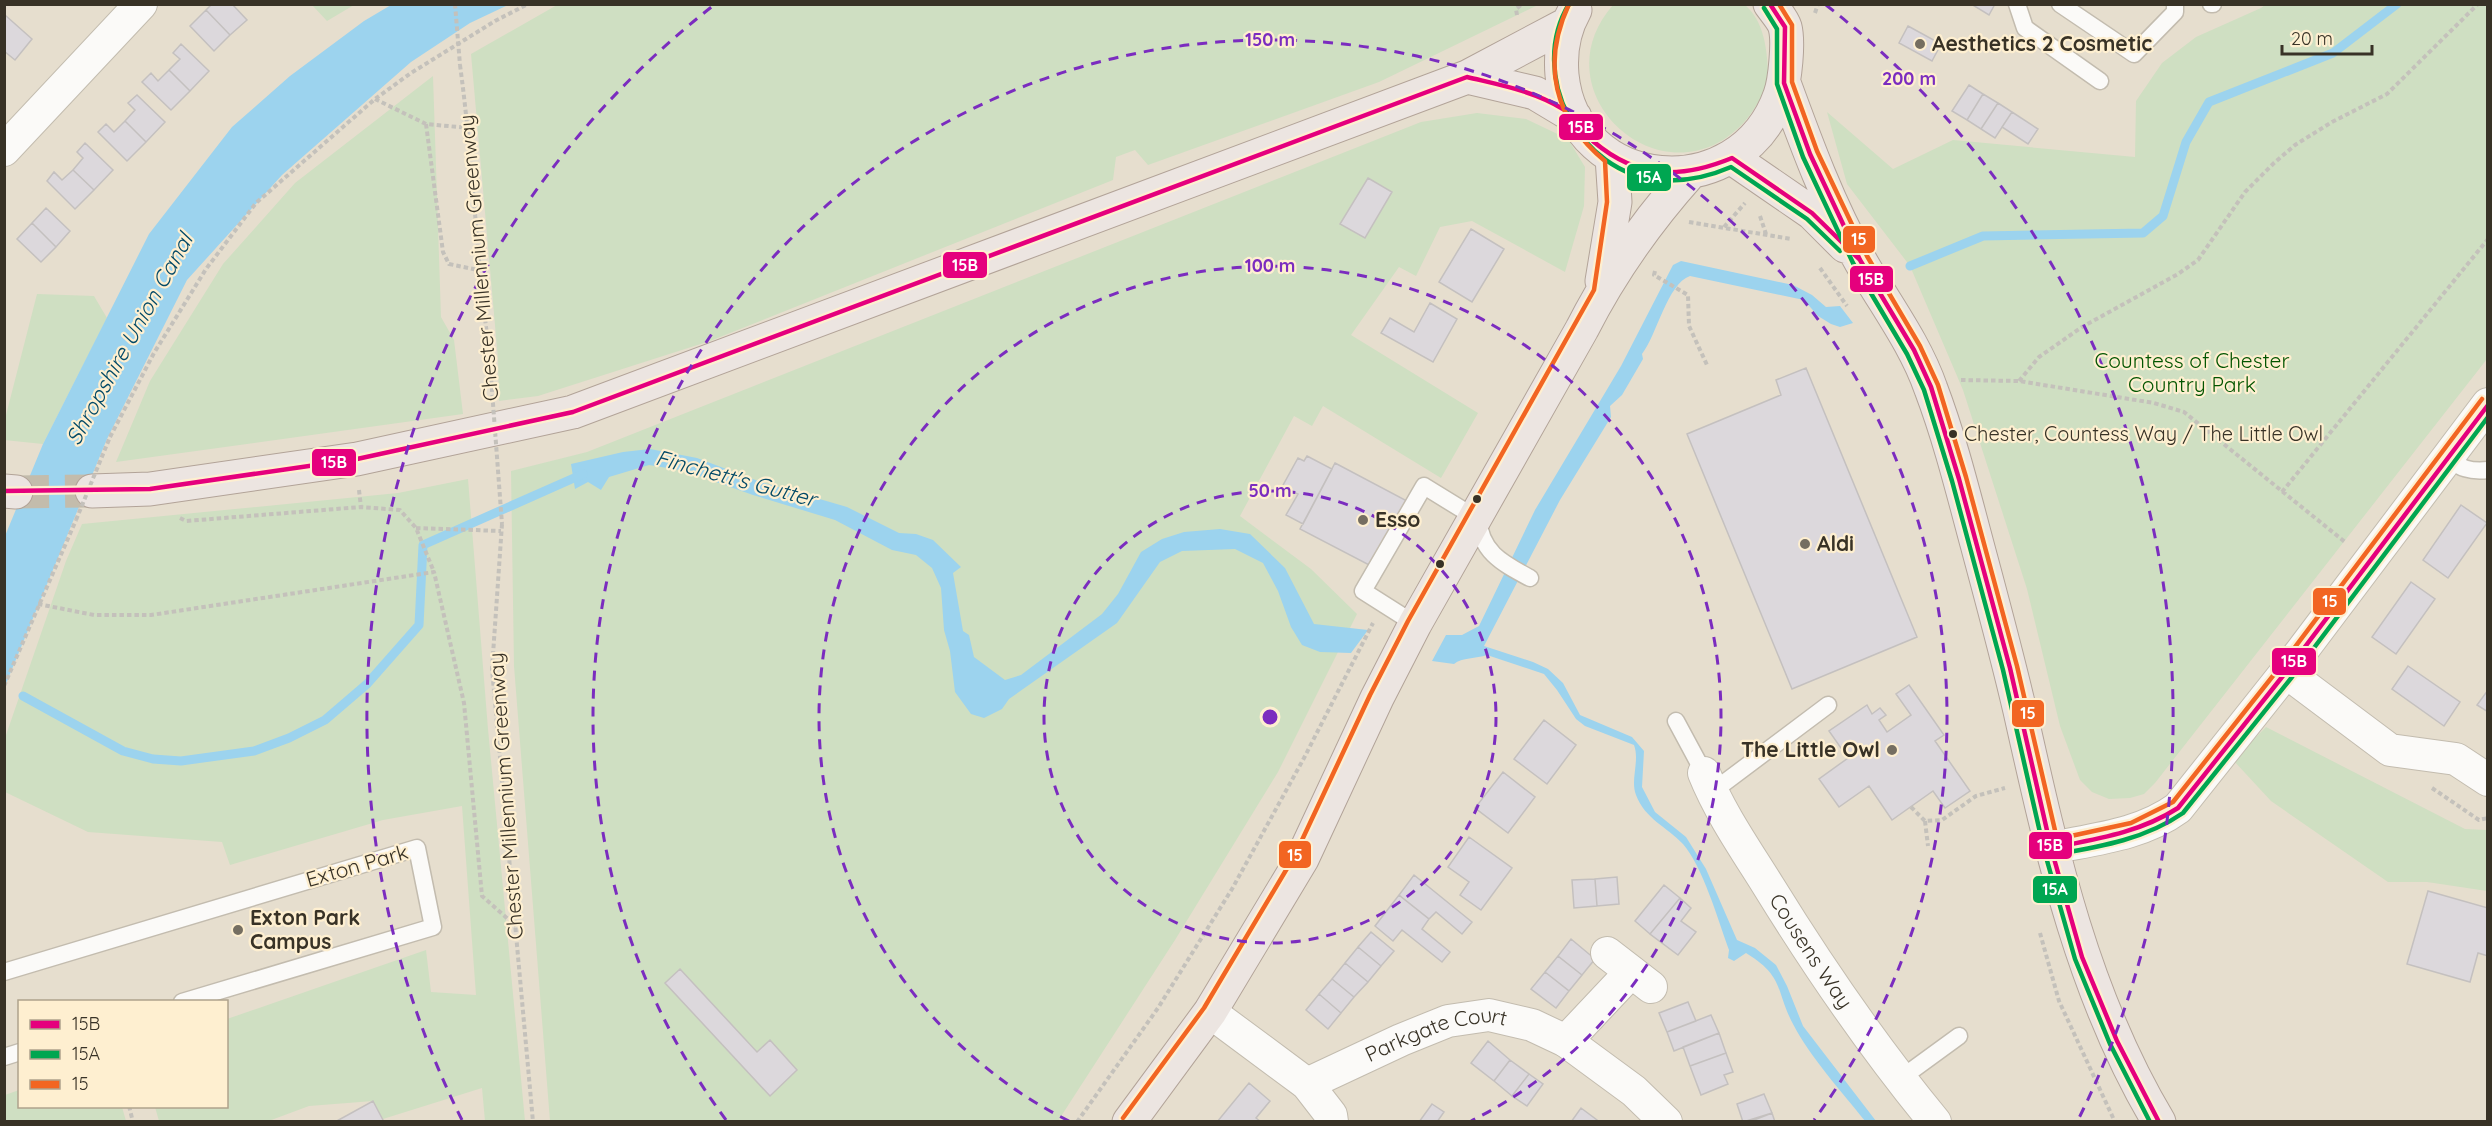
<svg xmlns="http://www.w3.org/2000/svg" width="2492" height="1126" font-family="Quicksand,sans-serif">
	<style>
		.green { fill: #cfdfc2 }
		.water { fill: #9cd3ee }
		.lines { fill: none; stroke-linecap: round; stroke-linejoin: round }
		.stream { stroke: #9cd3ee; stroke-width: 9 }
		.building { fill: #dcd8dc; stroke: #c4c0bf; stroke-width: 1.5 }
		.primary-tunnel { stroke: #c3bcac; stroke-width: 33; stroke-dasharray: 33 16; stroke-linecap: butt }
		.lane-casing { stroke: #c3bcaf; stroke-width: 19 }
		.street-casing { stroke: #c3bcaf; stroke-width: 34 }
		.primary-casing { stroke: #b2a398; stroke-width: 35 }
		.path { stroke: #c4c1bb; stroke-width: 4; stroke-dasharray: 4.5 3; stroke-linecap: butt }
		.lane { stroke: #fbfaf8; stroke-width: 16 }
		.street { stroke: #fbfaf8; stroke-width: 32 }
		.primary { stroke: #ece5e1; stroke-width: 33 }
		.path-bridge { stroke: #c4c1bb; stroke-width: 4; stroke-dasharray: 4.5 3; stroke-linecap: butt }
		.bus-1-casing { stroke: #feefd0; stroke-width: 9 }
		.bus-2-casing { stroke: #feefd0; stroke-width: 9 }
		.bus-3-casing { stroke: #feefd0; stroke-width: 9 }
		.bus-1 { stroke: #e5007d; stroke-width: 4.5 }
		.bus-2 { stroke: #00a651; stroke-width: 4.5 }
		.bus-3 { stroke: #f26522; stroke-width: 4.5 }
		.ring { fill: none; stroke: #7b2cbf; stroke-width: 3; stroke-dasharray: 10 8 }
		.poi-dot { fill: #756e61; stroke: #feefd0; stroke-width: 2 }
		.bus-dot { fill: #383226; stroke: #feefd0; stroke-width: 2 }
		.labels { text-anchor: middle; stroke-width: 4.5; stroke-linejoin: round; paint-order: stroke }
		.bus-label { font-size: 20px; fill: #383226; stroke: #feefd0; text-anchor: start }
		.poi-label { font-size: 21px; font-weight: bold; fill: #383226; stroke: #feefd0; text-anchor: start }
		.street-label { font-size: 21px; fill: #383226; stroke: #feefd0 }
		.park-label { font-size: 21px; fill: #035500; stroke: #feefd0 }
		.water-label { font-size: 22px; font-style: italic; fill: #024967; stroke: #feefd0 }
		.centre { fill: #7b2cbf; stroke: #feefd0; stroke-width: 3 }
		.ring-label { font-size: 18px; text-anchor: middle; font-weight: bold; fill: #7b2cbf; stroke: #feefd0; stroke-width: 4.5; stroke-linejoin: round; paint-order: stroke }
		.line-badge { stroke: #feefd0; stroke-width: 2 }
		.badge-label { font-size: 16px; text-anchor: middle; font-weight: bold; fill: #fff }
	</style>
	<rect width="100%" height="100%" fill="#e6dece"/>
	<path class="green" d="M312 5H311H354L327 21Z
		M557 5V4L1538 5 1379 82 1148 165 1135 150 1116 157 1113 180 710 341 538 396 499 401 498 359 471 54Z
		M1613 5H1745C1764 21 1767 49 1768 72 1768 88 1756 108 1746 120 1667 210 1535 94 1613 5Z
		M2265 5H2487V359L2155 783 2144 794 2130 798 2109 799 2092 792 2080 780 2060 726 2027 589 1963 390 1910 266 1847 184 1827 112 1893 169 1953 140 2135 157 2136 101 2162 63 2196 37 2261 8Z
		M433 76 441 317 454 340 463 414 116 462 150 381 223 264 295 183Z
		M1477 113 1526 119 1568 139 1585 167 1584 206 1565 272 1472 221 1440 227 1416 276 1399 267 1351 335 1478 413 1441 478 1323 406 1312 426 1294 416 1240 516 1311 569 1357 614 1278 772 1175 940 1058 1121H550L514 666 511 471 587 452 1421 122Z
		M37 294 94 296 107 318 43 444 4 440 5 419Z
		M468 479 488 729 525 1121H485L482 1088 383 1119 373 1101 309 1106 266 1122 159 1121 155 1107 226 1106 227 1019 426 950 431 992 476 995 462 806 383 820 230 865 222 842 88 832 5 792V738L66 561 82 524 398 493Z
		M2266 727 2465 829 2487 830V891L2427 882H2388L2271 801 2233 760Z
		M19 1090 20 1106 122 1107 126 1121H5V1095Z"/>
	<path class="water" d="M391 5H508L470 23 411 62 282 175 187 280 107 439 5 686V536L43 444 149 234 232 127 290 76 364 21Z
		M1681 261 1793 285 1812 295 1826 307 1840 306 1853 323 1840 327 1831 324 1818 316 1804 300 1690 276C1667 284 1657 335 1642 354L1643 359 1622 395 1610 406 1611 417 1560 500 1484 646 1533 662 1548 669 1563 683 1580 715 1632 737 1644 751 1642 787 1655 812 1686 837 1706 869 1737 940 1755 948 1776 965 1787 986 1803 1026 1876 1121H1865C1842 1092 1810 1057 1793 1024 1775 990 1785 977 1746 953L1734 961 1728 958 1729 950C1718 920 1703 867 1683 844 1667 827 1645 819 1636 795 1630 780 1640 761 1634 745L1585 726 1576 719 1557 690 1544 674 1487 655C1476 659 1462 657 1454 664L1432 661 1446 635H1462L1479 626 1535 510 1621 366 1673 265Z
		M650 449 697 458 758 481 847 507 899 533 916 534 933 540 961 567 953 573 963 631 969 635 974 657 1005 680 1021 675 1102 614 1118 594 1141 552 1162 539 1184 532 1220 529 1250 534 1285 568 1314 624 1368 630 1351 653 1320 652 1302 645 1291 627 1278 591 1263 563 1235 549 1182 551 1160 562 1117 623 1009 699 1002 709 984 718 971 714 955 692 950 651 944 630 941 588 932 568 916 555 892 550 835 520 753 495 685 471 649 465 609 477 601 490 588 482 575 489 571 464 623 452Z"/>
	<g class="lines">
		<path class="stream" d="M1910 266 1983 236 2143 233 2163 216 2186 142 2209 102 2333 53 2397 4
			M23 696 123 751 153 759 181 761 254 751 289 738 325 720 367 684 419 625 423 545 583 474"/>
	</g>
	<path class="building" d="M212 4H232L247 20 230 35 206 10Z
		M1971 4H1995L1989 15Z
		M206 10 230 35 214 51 190 26Z
		M5 15 32 39 15 60 4 51Z
		M1908 26 1941 44 1932 61 1899 43Z
		M181 44 209 71 190 91 169 70 180 59 173 53Z
		M169 70 190 91 171 110 142 82 151 73 158 81Z
		M1969 85 1983 94 1967 120 1952 111Z
		M1983 94 1998 103 1981 129 1967 120Z
		M137 95 165 122 146 142 125 121 135 110 128 103Z
		M1998 103 2012 112 1995 138 1981 129Z
		M2012 112 2038 129 2028 144 2002 127Z
		M125 121 146 142 127 161 98 132 106 124 114 132Z
		M85 143 113 170 94 190 73 170 83 158 77 152Z
		M73 170 94 190 75 209 47 181 54 172 62 180Z
		M1368 178 1392 192 1365 238 1340 224Z
		M46 208 70 231 56 247 32 223Z
		M32 223 56 247 41 262 17 239Z
		M1471 229 1504 249 1472 302 1439 282Z
		M1430 303 1457 319 1433 362 1381 333 1390 318 1414 332Z
		M1806 368 1917 637 1792 689 1687 434 1781 395 1776 380Z
		M1307 456 1332 469 1303 524 1286 515 1298 494 1282 487 1298 458 1304 461Z
		M1335 463 1407 501 1373 567 1300 529Z
		M2461 505 2487 523 2448 578 2423 560Z
		M2411 582 2435 599 2396 654 2372 637Z
		M2408 666 2460 702 2444 726 2392 689Z
		M1909 685 1944 735 1935 741 1970 791 1945 808 1933 791 1892 820 1869 786 1839 807 1819 779 1848 758 1829 731 1867 705 1872 714 1880 708 1886 715 1879 720 1887 732 1911 715 1896 694Z
		M2488 690V712L2477 705Z
		M1544 720 1576 745 1547 784 1514 759Z
		M1503 772 1535 797 1508 833 1475 808Z
		M1469 837 1512 868 1481 910 1460 895 1469 882 1448 867Z
		M1414 875 1472 922 1462 934 1436 912 1429 919 1399 895Z
		M1617 877 1619 904 1597 906 1595 879Z
		M1595 879 1597 906 1574 908 1572 880Z
		M1664 885 1680 898 1650 934 1635 921Z
		M2428 891 2488 908V956L2478 953 2470 982 2407 964Z
		M1399 895 1429 919 1422 929 1450 952 1442 962 1402 930 1393 941 1375 926Z
		M1680 898 1691 908 1681 921 1696 932 1678 955 1650 934Z
		M1371 932 1394 951 1381 966 1358 947Z
		M1571 939 1595 959 1582 975 1558 956Z
		M1358 947 1381 966 1368 982 1345 963Z
		M1558 956 1582 975 1569 991 1545 972Z
		M1345 963 1368 982 1354 997 1332 979Z
		M680 969 757 1052 770 1040 797 1070 770 1096 665 983Z
		M1545 972 1569 991 1556 1008 1531 989Z
		M1332 979 1354 997 1341 1013 1319 994Z
		M1319 994 1341 1013 1328 1029 1306 1010Z
		M1688 1002 1696 1021 1667 1032 1659 1013Z
		M1711 1015 1719 1033 1674 1051 1667 1032Z
		M1719 1033 1726 1053 1690 1066 1683 1047Z
		M1488 1041 1510 1060 1494 1081 1471 1063Z
		M1726 1053 1733 1072 1724 1075 1728 1084 1701 1095 1690 1066Z
		M1510 1060 1529 1074 1512 1096 1494 1081Z
		M1529 1074 1543 1084 1527 1106 1512 1096Z
		M1249 1083 1270 1101 1256 1118 1261 1122H1217Z
		M1764 1094 1772 1113 1743 1122 1737 1104Z
		M373 1101 384 1122H335Z
		M1432 1104 1444 1112 1437 1122H1419Z
		M1581 1108 1597 1120 1596 1122H1571Z
		M1772 1113 1775 1122H1749Z"/>
	<g class="lines">
		<path class="primary-tunnel" d="M16 492 92 491"/>
		<g class="lane-casing">
			<path id="lane" d="M2017 4 2025 28 2100 81
				M2060 4 2134 54 2175 12V4
				M2211 4H2213
				M2446 458C2461 468 2469 472 2488 470
				M1478 517C1480 552 1502 563 1530 578
				M1415 624 1363 591 1424 486 1476 518
				M1676 721 1704 773
				M1712 792 1828 705
				M4 972 417 848 433 927 182 1002
				M4 1057 20 1052
				M1900 1079 1959 1036"/>
		</g>
		<g class="street-casing">
			<g id="street">
				<path d="M4 150 141 4"/>
				<path d="M2286 672 2390 750 2456 759 2488 780"/>
				<path id="s1" d="M1704 773C1720 813 1746 850 1769 887 1819 968 1874 1048 1935 1122"/>
				<path d="M2051 848C2095 839 2141 835 2178 808L2286 672 2488 404"/>
				<path d="M1607 953 1651 987"/>
				<path d="M1210 1012 1307 1084 1331 1115 1332 1122"/>
				<path d="M1566 1041 1631 972"/>
				<path id="s2" d="M1307 1084 1401 1040 1448 1021 1489 1015 1532 1025 1566 1041 1634 1091 1666 1122"/>
			</g>
		</g>
		<g class="primary-casing">
			<path id="primary" d="M1575 10C1563 31 1560 52 1562 75 1574 194 1740 209 1780 95 1785 81 1789 42 1785 27 1783 20 1775 11 1770 4
				M1467 77 1535 93 1575 117
				M1784 83C1806 143 1829 206 1861 262 1885 304 1915 343 1931 389 1950 439 1963 492 1977 544 1992 600 2007 655 2020 711 2052 854 2083 995 2159 1122
				M1732 158 1812 213 1845 246
				M1602 281 1615 202 1612 157
				M4 491 16 492
				M92 491 150 489 357 459 573 412 1467 77 1567 24
				M1129 1122 1210 1012 1302 859 1377 698 1415 624 1582 329C1611 272 1647 221 1690 173"/>
		</g>
		<path class="path" d="M1815 13 1818 4
			M1517 15 1516 9 1522 4
			M460 65C473 160 476 255 489 350
			M375 99 426 124 469 128
			M426 124 443 252 449 264 478 270
			M1760 216 1766 234
			M1689 222 1791 239
			M1724 227 1745 203
			M1820 268 1847 306
			M1655 271 1654 275 1688 295 1689 326 1707 365
			M1961 380 2019 381 2154 403 2184 412 2345 542
			M2019 381 2039 357 2082 327 2178 274 2198 260 2245 192 2274 163 2295 145 2332 122 2387 94 2478 4
			M110 437 154 353 206 269 256 203 375 99 411 73 495 21 528 4
			M359 490 361 507
			M2282 492 2488 239
			M180 518 186 521 361 507 400 510 416 528 434 572
			M502 524 492 669 533 1122
			M416 528 501 531
			M38 604 94 615H151L434 572 464 703 482 896 516 926
			M4 686 76 520
			M2432 788 2479 820 2488 818
			M1911 807 1925 821 1942 820 1976 796 2005 788
			M1925 821 1928 846
			M2040 933 2059 1001 2115 1122
			M129 1106 133 1122
			M1077 1122 1158 1008 1232 889 1304 758 1373 623"/>
		<use href="#lane" class="lane"/>
		<use href="#street" class="street"/>
		<use href="#primary" class="primary"/>
		<path class="path-bridge" d="M455 4 460 65
			M489 350 502 524
			M76 520 110 437"/>
		<g class="bus-1-casing">
			<path id="bus-1" d="M1770 4 1785 27 1784 83 1810 154 1860 260 1914 350 1931 387 1959 479 2010 668 2051 848 2082 957 2117 1041 2159 1122
				M4 491 150 489 357 459 573 412 1467 77C1500 85 1534 91 1563 109 1578 119 1582 131 1594 142 1638 179 1681 179 1732 158L1812 213 1860 260
				M2051 848C2096 839 2139 833 2178 808L2286 672 2488 405"/>
		</g>
		<g class="bus-2-casing">
			<path id="bus-2" d="M1569 4C1527 74 1579 174 1660 180 1686 182 1708 177 1731 167L1807 219 1840 251
				M1764 8 1777 29V84L1803 157 1853 263 1907 354 1924 390 1952 481 2003 670 2044 850 2075 959 2110 1044 2150 1122
				M2052 855C2098 847 2144 840 2183 813L2292 677 2488 417"/>
		</g>
		<g class="bus-3-casing">
			<path id="bus-3" d="M1779 4 1792 25V82L1817 151 1867 256 1920 346 1938 385 1966 477 2017 666 2057 839 2131 823 2173 802 2280 667 2482 399
				M1123 1118 1204 1008 1295 855 1370 695 1408 621 1594 290 1607 202 1605 161C1554 119 1541 64 1569 4"/>
		</g>
		<use href="#bus-1" class="bus-1"/>
		<use href="#bus-2" class="bus-2"/>
		<use href="#bus-3" class="bus-3"/>
	</g>
	<g class="ring">
		<circle cx="1270" cy="717" r="226"/>
		<path d="M1069 1121A451 451 0 1 1 1471 1121"/>
		<path d="M726 1120A677 677 0 1 1 1814 1120"/>
		<path d="M462 1120A903 903 0 0 1 714 5M1826 5A903 903 0 0 1 2078 1120"/>
	</g>
	<g class="poi-dot">
		<circle cx="1920" cy="44" r="6"/>
		<circle cx="1363" cy="520" r="6"/>
		<circle cx="1805" cy="544" r="6"/>
		<circle cx="1892" cy="750" r="6"/>
		<circle cx="238" cy="930" r="6"/>
	</g>
	<g class="bus-dot">
		<circle cx="1953" cy="434" r="5"/>
		<circle cx="1477" cy="499" r="5"/>
		<circle cx="1440" cy="564" r="5"/>
	</g>
	<g class="labels">
		<g class="bus-label">
			<text x="1964" y="441">Chester, Countess Way / The Little Owl</text>
		</g>
		<g class="poi-label">
			<text x="1932" y="51">Aesthetics 2 Cosmetic</text>
			<text x="1375" y="527">Esso</text>
			<text x="1817" y="551">Aldi</text>
			<text x="1880" y="757" text-anchor="end">The Little Owl</text>
			<text x="250" y="925">Exton Park<tspan x="250" dy="24">Campus</tspan></text>
		</g>
		<g class="street-label">
			<text transform="translate(479 258) rotate(-95)" y="7">Chester Millennium Greenway</text>
			<text transform="translate(506 796) rotate(-94)" y="7">Chester Millennium Greenway</text>
			<text transform="translate(357 866) rotate(-16)" y="7">Exton Park</text>
			<text dy="7" stroke="none"><textPath href="#s1" startOffset="208">Cousens Way</textPath></text>
			<text dy="7" stroke="none"><textPath href="#s2" startOffset="140">Parkgate Court</textPath></text>
		</g>
		<g class="park-label">
			<text x="2192" y="368">Countess of Chester<tspan x="2192" dy="24">Country Park</tspan></text>
		</g>
		<g class="water-label">
			<text transform="translate(129 339) rotate(-61)" y="8">Shropshire Union Canal</text>
			<text transform="translate(736 478) rotate(15)" y="8">Finchett's Gutter</text>
		</g>
	</g>
	<circle cx="1270" cy="717" r="9" class="centre"/>
	<g class="ring-label">
		<text x="1270" y="46">150 m</text>
		<text x="1909" y="85">200 m</text>
		<text x="1270" y="272">100 m</text>
		<text x="1270" y="497">50 m</text>
	</g>
	<g class="line-badge">
		<rect x="1558" y="113" width="46" height="28" rx="6" fill="#e5007d"/>
		<rect x="1626" y="163" width="46" height="29" rx="6" fill="#00a651"/>
		<rect x="1842" y="225" width="34" height="29" rx="6" fill="#f26522"/>
		<rect x="942" y="251" width="46" height="28" rx="6" fill="#e5007d"/>
		<rect x="1849" y="265" width="45" height="28" rx="6" fill="#e5007d"/>
		<rect x="311" y="448" width="46" height="29" rx="6" fill="#e5007d"/>
		<rect x="2312" y="587" width="35" height="29" rx="6" fill="#f26522"/>
		<rect x="2271" y="647" width="46" height="29" rx="6" fill="#e5007d"/>
		<rect x="2011" y="699" width="34" height="29" rx="6" fill="#f26522"/>
		<rect x="2028" y="831" width="45" height="29" rx="6" fill="#e5007d"/>
		<rect x="1278" y="840" width="34" height="29" rx="6" fill="#f26522"/>
		<rect x="2032" y="875" width="46" height="29" rx="6" fill="#00a651"/>
	</g>
	<g class="badge-label">
		<text x="1581" y="133">15B</text>
		<text x="1649" y="183">15A</text>
		<text x="1859" y="245">15</text>
		<text x="965" y="271">15B</text>
		<text x="1871" y="285">15B</text>
		<text x="334" y="468">15B</text>
		<text x="2330" y="607">15</text>
		<text x="2294" y="667">15B</text>
		<text x="2028" y="719">15</text>
		<text x="2050" y="851">15B</text>
		<text x="1295" y="861">15</text>
		<text x="2055" y="895">15A</text>
	</g>
	<rect width="2492" height="1126" fill="none" stroke="#383226" stroke-width="12"/>
	<rect x="18" y="1000" width="210" height="108" fill="#feefd0" stroke="#afa38c" stroke-width="1.5"/>
	<rect x="30" y="1020" width="30" height="9" fill="#e5007d" stroke="#afa38c" stroke-width="1.5"/>
	<text x="72" y="1030" font-size="18" fill="#383226">15B</text>
	<rect x="30" y="1050" width="30" height="9" fill="#00a651" stroke="#afa38c" stroke-width="1.5"/>
	<text x="72" y="1060" font-size="18" fill="#383226">15A</text>
	<rect x="30" y="1080" width="30" height="9" fill="#f26522" stroke="#afa38c" stroke-width="1.5"/>
	<text x="72" y="1090" font-size="18" fill="#383226">15</text>
	<path d="M2282 45v9h90v-9" fill="none" stroke="#383226" stroke-width="3"/>
	<text x="2291" y="45" font-size="18" fill="#383226" stroke="#feefd0" stroke-width="4.5" paint-order="stroke">20 m</text>
</svg>
